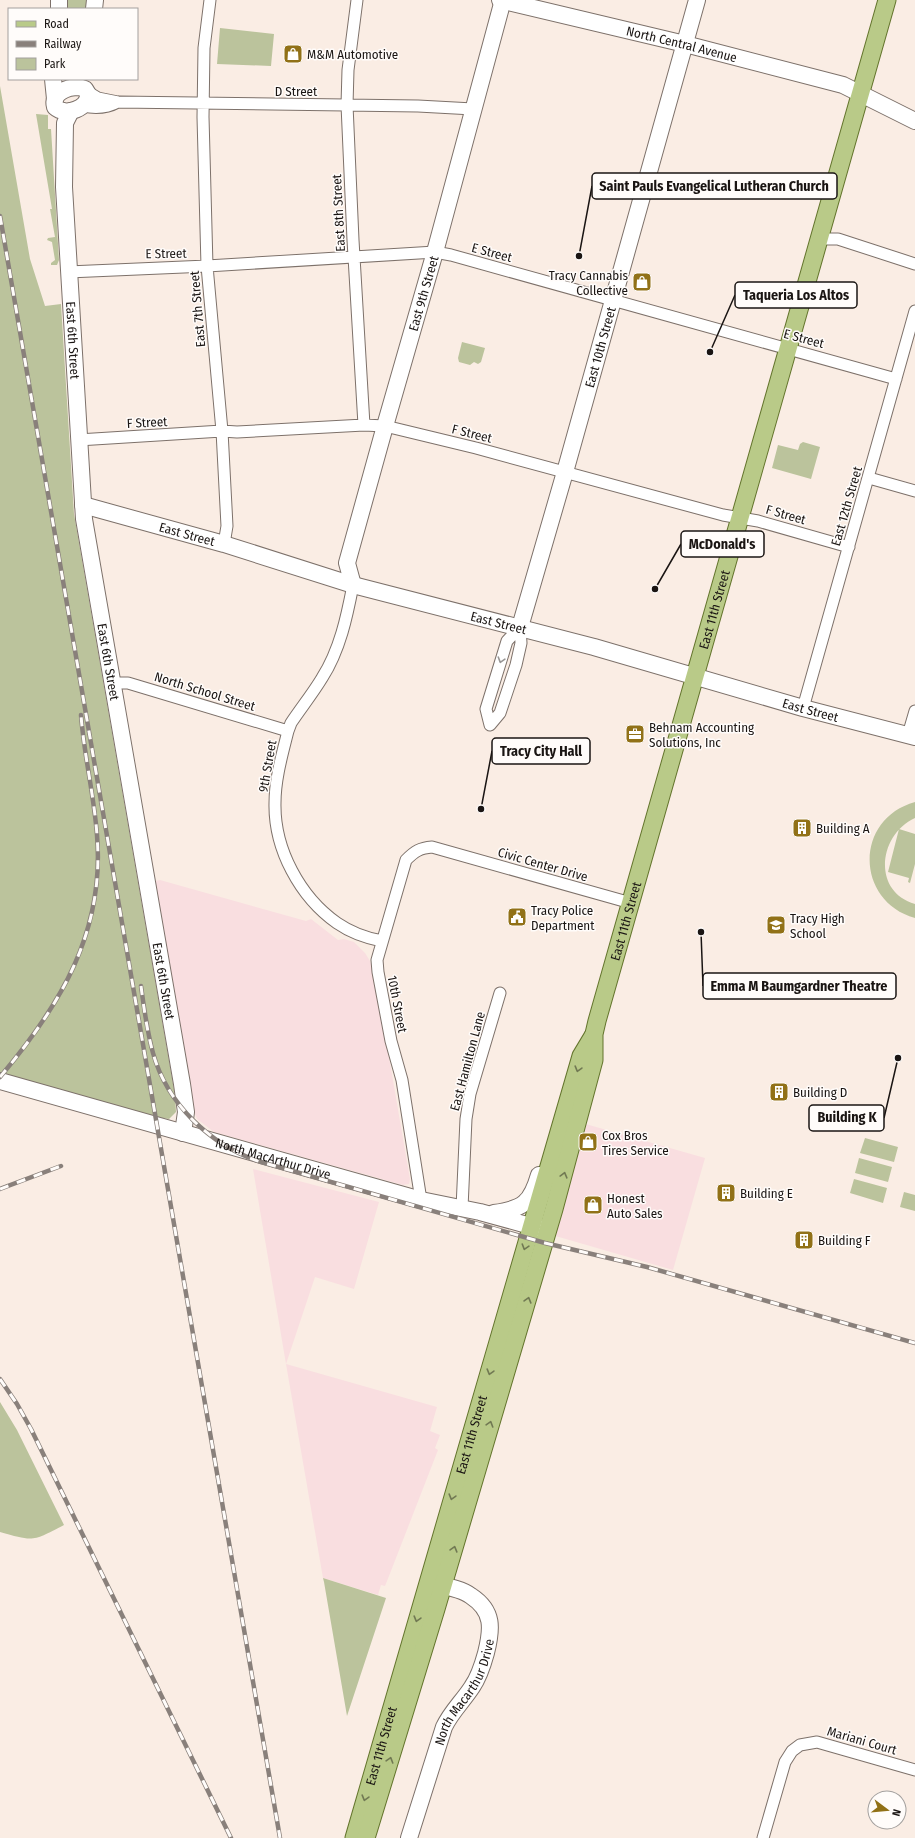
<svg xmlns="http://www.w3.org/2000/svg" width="915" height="1838" font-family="'Fira Sans Condensed',sans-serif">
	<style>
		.commercial { fill: #f9dee0 }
		.green { fill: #bbc39c }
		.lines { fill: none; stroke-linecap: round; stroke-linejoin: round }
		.street-casing { stroke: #7d716a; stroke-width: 13 }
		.secondary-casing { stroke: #7d716a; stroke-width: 18 }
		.primary-casing { stroke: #63742c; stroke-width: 19 }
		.street { stroke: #fff; stroke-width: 11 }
		.secondary { stroke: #fff; stroke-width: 16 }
		.primary { stroke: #b9ca88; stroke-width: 17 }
		.rail-casing { stroke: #89807b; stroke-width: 4.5 }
		.rail { stroke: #fffcfa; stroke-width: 3; stroke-dasharray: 9; stroke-linecap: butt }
		.oneway { stroke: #989695 }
		.oneway2 { stroke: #717953 }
		.labels { text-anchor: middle; stroke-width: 3; stroke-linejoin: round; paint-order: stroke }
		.street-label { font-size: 13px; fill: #1a1513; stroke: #fffcfa }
		.poi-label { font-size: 13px; fill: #1a1513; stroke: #fffcfa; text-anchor: start }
		.leader { fill: none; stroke: #1a1513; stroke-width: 1.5 }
		.callout-dot { fill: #1a1513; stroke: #fffcfa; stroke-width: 1.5 }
		.callout { fill: #fffcfa; stroke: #1a1513; stroke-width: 1.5 }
		.callout-label { font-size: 14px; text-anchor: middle; font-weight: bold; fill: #1a1513 }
	</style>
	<rect width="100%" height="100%" fill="#faede4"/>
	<path class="commercial" d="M160 880 306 921 311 919 338 940 344 939 354 942 365 953 370 961 375 976 410 1179 409 1184 403 1185 214 1132 197 1119 195 1114 155 881Z
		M582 1123 705 1158 673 1270 552 1235Z
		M253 1169 379 1202 354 1289 315 1277 286 1364 437 1407 430 1431 440 1435 435 1448 438 1450 389 1576 385 1586 381 1585 378 1595 323 1578 286 1364Z"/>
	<path class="green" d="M63 0H92L91 9H62Z
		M220 28 274 34 271 66 217 64Z
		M0 86 30 259 45 306 61 304 74 514 175 1095 176 1112 169 1119 162 1118 0 1073Z
		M36 114 48 115V129H51L59 260 57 265H51V263L55 260 52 242 47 240 48 238 55 237 50 209H52Z
		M462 342 485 348 481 362 478 364 474 362 470 365 459 362 458 358Z
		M803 442 820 447 811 479 772 468 778 445 798 450 800 444Z
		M915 802V818C878 835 872 892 915 904V918C855 901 854 819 915 802Z
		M899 829 915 834V864L910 883 908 882 909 878 888 872Z
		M865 1138 898 1147 894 1162 860 1153Z
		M859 1158 892 1167 888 1182 855 1173Z
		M854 1179 887 1188 883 1203 850 1193Z
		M904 1192 915 1195V1211L900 1207Z
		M0 1402 17 1430 64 1525C33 1541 35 1542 0 1532Z
		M323 1578 386 1598 347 1716 324 1582Z"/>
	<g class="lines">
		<g class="street-casing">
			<path id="street" d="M210 0 204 48 203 117 207 266 222 431 227 526 224 544
				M357 0 348 70 347 105 353 240 364 425
				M88 92 98 98 118 102 418 106 473 109
				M83 106C96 109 107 108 118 102
				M820 239H838L915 264
				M68 272 207 266 435 252 451 255 896 379
				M78 440 222 431 237 432 364 425 385 426 476 448 723 515 758 521 849 547
				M869 478 915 491
				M353 585C347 616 340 650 322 678 313 693 301 708 291 723L288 731C282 755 275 779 275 803 274 849 300 897 337 923 350 932 366 938 382 941
				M113 683H128L288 731
				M803 708 915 311
				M490 725 486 709 507 641 520 627
				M490 725 500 713 516 665 521 643 520 627
				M908 735 915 711
				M421 1200 402 1080 391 1041 378 972 377 960 406 860C415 851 420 848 432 847L631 903
				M462 1208 466 1119 470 1094 500 993
				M763 1838 785 1762 792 1751 800 1745 817 1742 915 1770"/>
		</g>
		<g class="secondary-casing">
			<g id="secondary">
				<path id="s1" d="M500 0 685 44 843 85 915 121"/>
				<path d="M59 9V0"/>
				<path d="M94 9 95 0"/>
				<path d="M53 79 55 99"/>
				<path d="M79 87 85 89 88 94C89 108 66 117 55 107 51 93 67 87 79 87Z"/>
				<path id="s2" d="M71 111 65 123 64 187 84 519 182 1084 186 1112 183 1133"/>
				<path id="s3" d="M83 505 224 544 353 585 594 647 803 708 915 737"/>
				<path id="s4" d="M353 585 347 563 385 426 435 252 503 0"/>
				<path id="s5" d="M520 627 565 472 697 0"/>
				<path id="s6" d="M0 1081 421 1200 480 1212 545 1230"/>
				<path d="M494 1213C523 1209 531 1203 539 1175"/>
				<path id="s7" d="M409 1838 444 1727C451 1712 463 1701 472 1687 479 1677 483 1664 486 1653 492 1629 494 1611 471 1596 461 1588 443 1586 430 1583"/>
			</g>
		</g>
		<g class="primary-casing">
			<g id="primary">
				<path id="s8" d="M354 1838 581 1056 593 1036"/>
				<path id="s9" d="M366 1838 436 1609 554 1209 594 1060V1034L597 1021 887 0"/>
			</g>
		</g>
		<use href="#street" class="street"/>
		<use href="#secondary" class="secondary"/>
		<use href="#primary" class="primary"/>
		<g class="rail-casing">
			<path id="rail" d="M0 216 280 1838
				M141 986C144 1009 147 1031 153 1053 167 1104 211 1146 261 1162L545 1243 647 1267 915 1343
				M0 1077C60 1006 105 932 97 835 94 795 84 755 81 715
				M0 1189 61 1166
				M0 1379 17 1404 31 1429 231 1838"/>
		</g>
		<use href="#rail" class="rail"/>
	</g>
	<defs><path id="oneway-chevron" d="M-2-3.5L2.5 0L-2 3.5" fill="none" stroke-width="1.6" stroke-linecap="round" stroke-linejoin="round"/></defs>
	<use class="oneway" href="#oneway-chevron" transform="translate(501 660) rotate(107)"/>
	<g class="oneway2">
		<use href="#oneway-chevron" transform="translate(578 1069) rotate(106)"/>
		<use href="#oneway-chevron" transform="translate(564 1175) rotate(-75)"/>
		<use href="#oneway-chevron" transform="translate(525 1247) rotate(107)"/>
		<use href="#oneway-chevron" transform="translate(528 1300) rotate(-74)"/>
		<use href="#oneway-chevron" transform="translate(490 1372) rotate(106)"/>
		<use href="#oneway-chevron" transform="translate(490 1424) rotate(-73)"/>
		<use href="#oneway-chevron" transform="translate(452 1497) rotate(106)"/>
		<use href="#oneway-chevron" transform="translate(454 1549) rotate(-74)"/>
		<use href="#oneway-chevron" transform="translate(417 1619) rotate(106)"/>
		<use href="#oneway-chevron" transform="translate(390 1760) rotate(-73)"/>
		<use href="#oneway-chevron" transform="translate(365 1798) rotate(106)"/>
	</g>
	<defs>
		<g id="shop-square" transform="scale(1)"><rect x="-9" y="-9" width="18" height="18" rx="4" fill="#917117" stroke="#fffcfa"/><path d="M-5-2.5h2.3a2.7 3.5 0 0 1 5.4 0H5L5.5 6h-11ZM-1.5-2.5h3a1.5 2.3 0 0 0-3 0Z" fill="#fff"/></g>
		<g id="office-square" transform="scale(1)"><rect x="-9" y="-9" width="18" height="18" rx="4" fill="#917117" stroke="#fffcfa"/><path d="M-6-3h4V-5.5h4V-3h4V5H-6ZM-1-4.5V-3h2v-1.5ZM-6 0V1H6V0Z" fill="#fff"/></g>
		<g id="building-square" transform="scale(1)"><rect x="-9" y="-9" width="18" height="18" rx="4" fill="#917117" stroke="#fffcfa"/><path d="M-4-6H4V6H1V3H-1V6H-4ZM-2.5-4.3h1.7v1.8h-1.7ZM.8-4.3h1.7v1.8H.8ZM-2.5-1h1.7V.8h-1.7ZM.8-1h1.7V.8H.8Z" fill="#fff"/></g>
		<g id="civic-square" transform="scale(1)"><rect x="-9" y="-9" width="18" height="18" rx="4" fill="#917117" stroke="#fffcfa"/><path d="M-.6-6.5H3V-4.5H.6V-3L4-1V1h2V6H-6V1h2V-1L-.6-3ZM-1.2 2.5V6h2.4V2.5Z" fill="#fff"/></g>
		<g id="school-square" transform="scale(1)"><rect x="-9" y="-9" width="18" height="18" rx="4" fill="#917117" stroke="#fffcfa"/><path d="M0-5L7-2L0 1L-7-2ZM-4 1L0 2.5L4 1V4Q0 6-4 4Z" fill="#fff"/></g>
	</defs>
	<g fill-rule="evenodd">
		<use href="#shop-square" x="293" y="54"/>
		<use href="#shop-square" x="642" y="282"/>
		<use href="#office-square" x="635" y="734"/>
		<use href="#building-square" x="802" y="828"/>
		<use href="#civic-square" x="517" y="917"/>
		<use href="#school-square" x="776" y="925"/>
		<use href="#building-square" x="779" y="1092"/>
		<use href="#shop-square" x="588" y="1142"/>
		<use href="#building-square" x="726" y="1193"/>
		<use href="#shop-square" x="593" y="1205"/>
		<use href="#building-square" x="804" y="1240"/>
	</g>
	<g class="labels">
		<g class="street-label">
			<text dy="5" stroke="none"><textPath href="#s1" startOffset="187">North Central Avenue</textPath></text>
			<text x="296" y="96">D Street</text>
			<text transform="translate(338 213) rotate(-93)" y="5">East 8th Street</text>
			<text transform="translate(492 252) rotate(15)" y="5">E Street</text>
			<text transform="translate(166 253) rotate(-1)" y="5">E Street</text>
			<text dy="5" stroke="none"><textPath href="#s4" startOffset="303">East 9th Street</textPath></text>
			<text transform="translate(197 309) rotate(-95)" y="5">East 7th Street</text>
			<text transform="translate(804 338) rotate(15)" y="5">E Street</text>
			<text dy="5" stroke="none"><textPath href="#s2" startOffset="231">East 6th Street</textPath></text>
			<text dy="5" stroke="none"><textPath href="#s5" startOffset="291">East 10th Street</textPath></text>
			<text transform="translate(147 422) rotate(-3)" y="5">F Street</text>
			<text transform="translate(472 433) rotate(14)" y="5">F Street</text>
			<text transform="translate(846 506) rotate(-74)" y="5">East 12th Street</text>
			<text transform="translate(786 514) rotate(16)" y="5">F Street</text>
			<text dy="5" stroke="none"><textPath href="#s3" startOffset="108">East Street</textPath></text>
			<text dy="5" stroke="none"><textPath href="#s9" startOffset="1278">East 11th Street</textPath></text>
			<text dy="5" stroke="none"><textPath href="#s3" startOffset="432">East Street</textPath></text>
			<text dy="5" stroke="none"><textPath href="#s2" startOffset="555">East 6th Street</textPath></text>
			<text transform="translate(205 691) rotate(17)" y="5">North School Street</text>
			<text dy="5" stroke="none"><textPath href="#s3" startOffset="756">East Street</textPath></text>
			<text transform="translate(267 766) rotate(-80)" y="5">9th Street</text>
			<text transform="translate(543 864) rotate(16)" y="5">Civic Center Drive</text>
			<text dy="5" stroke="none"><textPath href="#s9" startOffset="954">East 11th Street</textPath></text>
			<text dy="5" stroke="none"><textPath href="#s2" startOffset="879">East 6th Street</textPath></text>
			<text transform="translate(398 1004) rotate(79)" y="5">10th Street</text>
			<text transform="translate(467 1061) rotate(-75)" y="5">East Hamilton Lane</text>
			<text dy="5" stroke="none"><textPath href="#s6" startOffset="284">North MacArthur Drive</textPath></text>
			<text dy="5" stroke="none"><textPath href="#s8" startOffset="420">East 11th Street</textPath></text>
			<text dy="5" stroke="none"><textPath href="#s7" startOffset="157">North Macarthur Drive</textPath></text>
			<text transform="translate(862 1740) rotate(16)" y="5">Mariani Court</text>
			<text dy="5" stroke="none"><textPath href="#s8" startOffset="96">East 11th Street</textPath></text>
		</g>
		<g class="poi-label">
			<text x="307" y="59">M&amp;M Automotive</text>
			<text x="628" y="280" text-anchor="end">Tracy Cannabis<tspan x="628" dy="15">Collective</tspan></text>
			<text x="649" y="732">Behnam Accounting<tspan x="649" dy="15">Solutions, Inc</tspan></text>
			<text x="816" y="833">Building A</text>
			<text x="531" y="915">Tracy Police<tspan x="531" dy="15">Department</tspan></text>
			<text x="790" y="923">Tracy High<tspan x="790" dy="15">School</tspan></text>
			<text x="793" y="1097">Building D</text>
			<text x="602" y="1140">Cox Bros<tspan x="602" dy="15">Tires Service</tspan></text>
			<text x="740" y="1198">Building E</text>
			<text x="607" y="1203">Honest<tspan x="607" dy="15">Auto Sales</tspan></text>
			<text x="818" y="1245">Building F</text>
		</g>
	</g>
	<path class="leader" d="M579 256L592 186M710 352L735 295M655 589L681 544M481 809L492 751M701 932L703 986M898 1058L884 1118"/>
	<g class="callout-dot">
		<circle cx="579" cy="256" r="4"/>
		<circle cx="710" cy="352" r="4"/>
		<circle cx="655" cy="589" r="4"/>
		<circle cx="481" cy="809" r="4"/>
		<circle cx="701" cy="932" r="4"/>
		<circle cx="898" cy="1058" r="4"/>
	</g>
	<g class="callout">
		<rect x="592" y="173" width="245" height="26" rx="4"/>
		<rect x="735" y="282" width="122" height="26" rx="4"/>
		<rect x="681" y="531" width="83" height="26" rx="4"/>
		<rect x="492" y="738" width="98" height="26" rx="4"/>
		<rect x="703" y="973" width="193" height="26" rx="4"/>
		<rect x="809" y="1105" width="75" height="26" rx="4"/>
	</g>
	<g class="callout-label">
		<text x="714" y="191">Saint Pauls Evangelical Lutheran Church</text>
		<text x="796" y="300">Taqueria Los Altos</text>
		<text x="722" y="549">McDonald's</text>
		<text x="541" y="756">Tracy City Hall</text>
		<text x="799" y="991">Emma M Baumgardner Theatre</text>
		<text x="847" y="1122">Building K</text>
	</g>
	<rect x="8" y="8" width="130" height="72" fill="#fffcfa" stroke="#a3a09e"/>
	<rect x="16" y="21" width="20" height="6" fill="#b9ca88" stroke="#a3a09e"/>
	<text x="44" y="28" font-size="12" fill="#1a1513">Road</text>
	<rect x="16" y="41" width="20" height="6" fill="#89807b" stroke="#a3a09e"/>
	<text x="44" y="48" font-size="12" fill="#1a1513">Railway</text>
	<rect x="16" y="58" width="20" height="12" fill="#bbc39c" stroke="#a3a09e"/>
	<text x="44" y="68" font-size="12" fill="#1a1513">Park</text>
	<g transform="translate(887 1810) rotate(106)"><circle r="19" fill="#fffcfa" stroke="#a3a09e"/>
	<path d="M0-3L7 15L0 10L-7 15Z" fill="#917117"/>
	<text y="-6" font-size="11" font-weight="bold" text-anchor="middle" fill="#1a1513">N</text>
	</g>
</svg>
